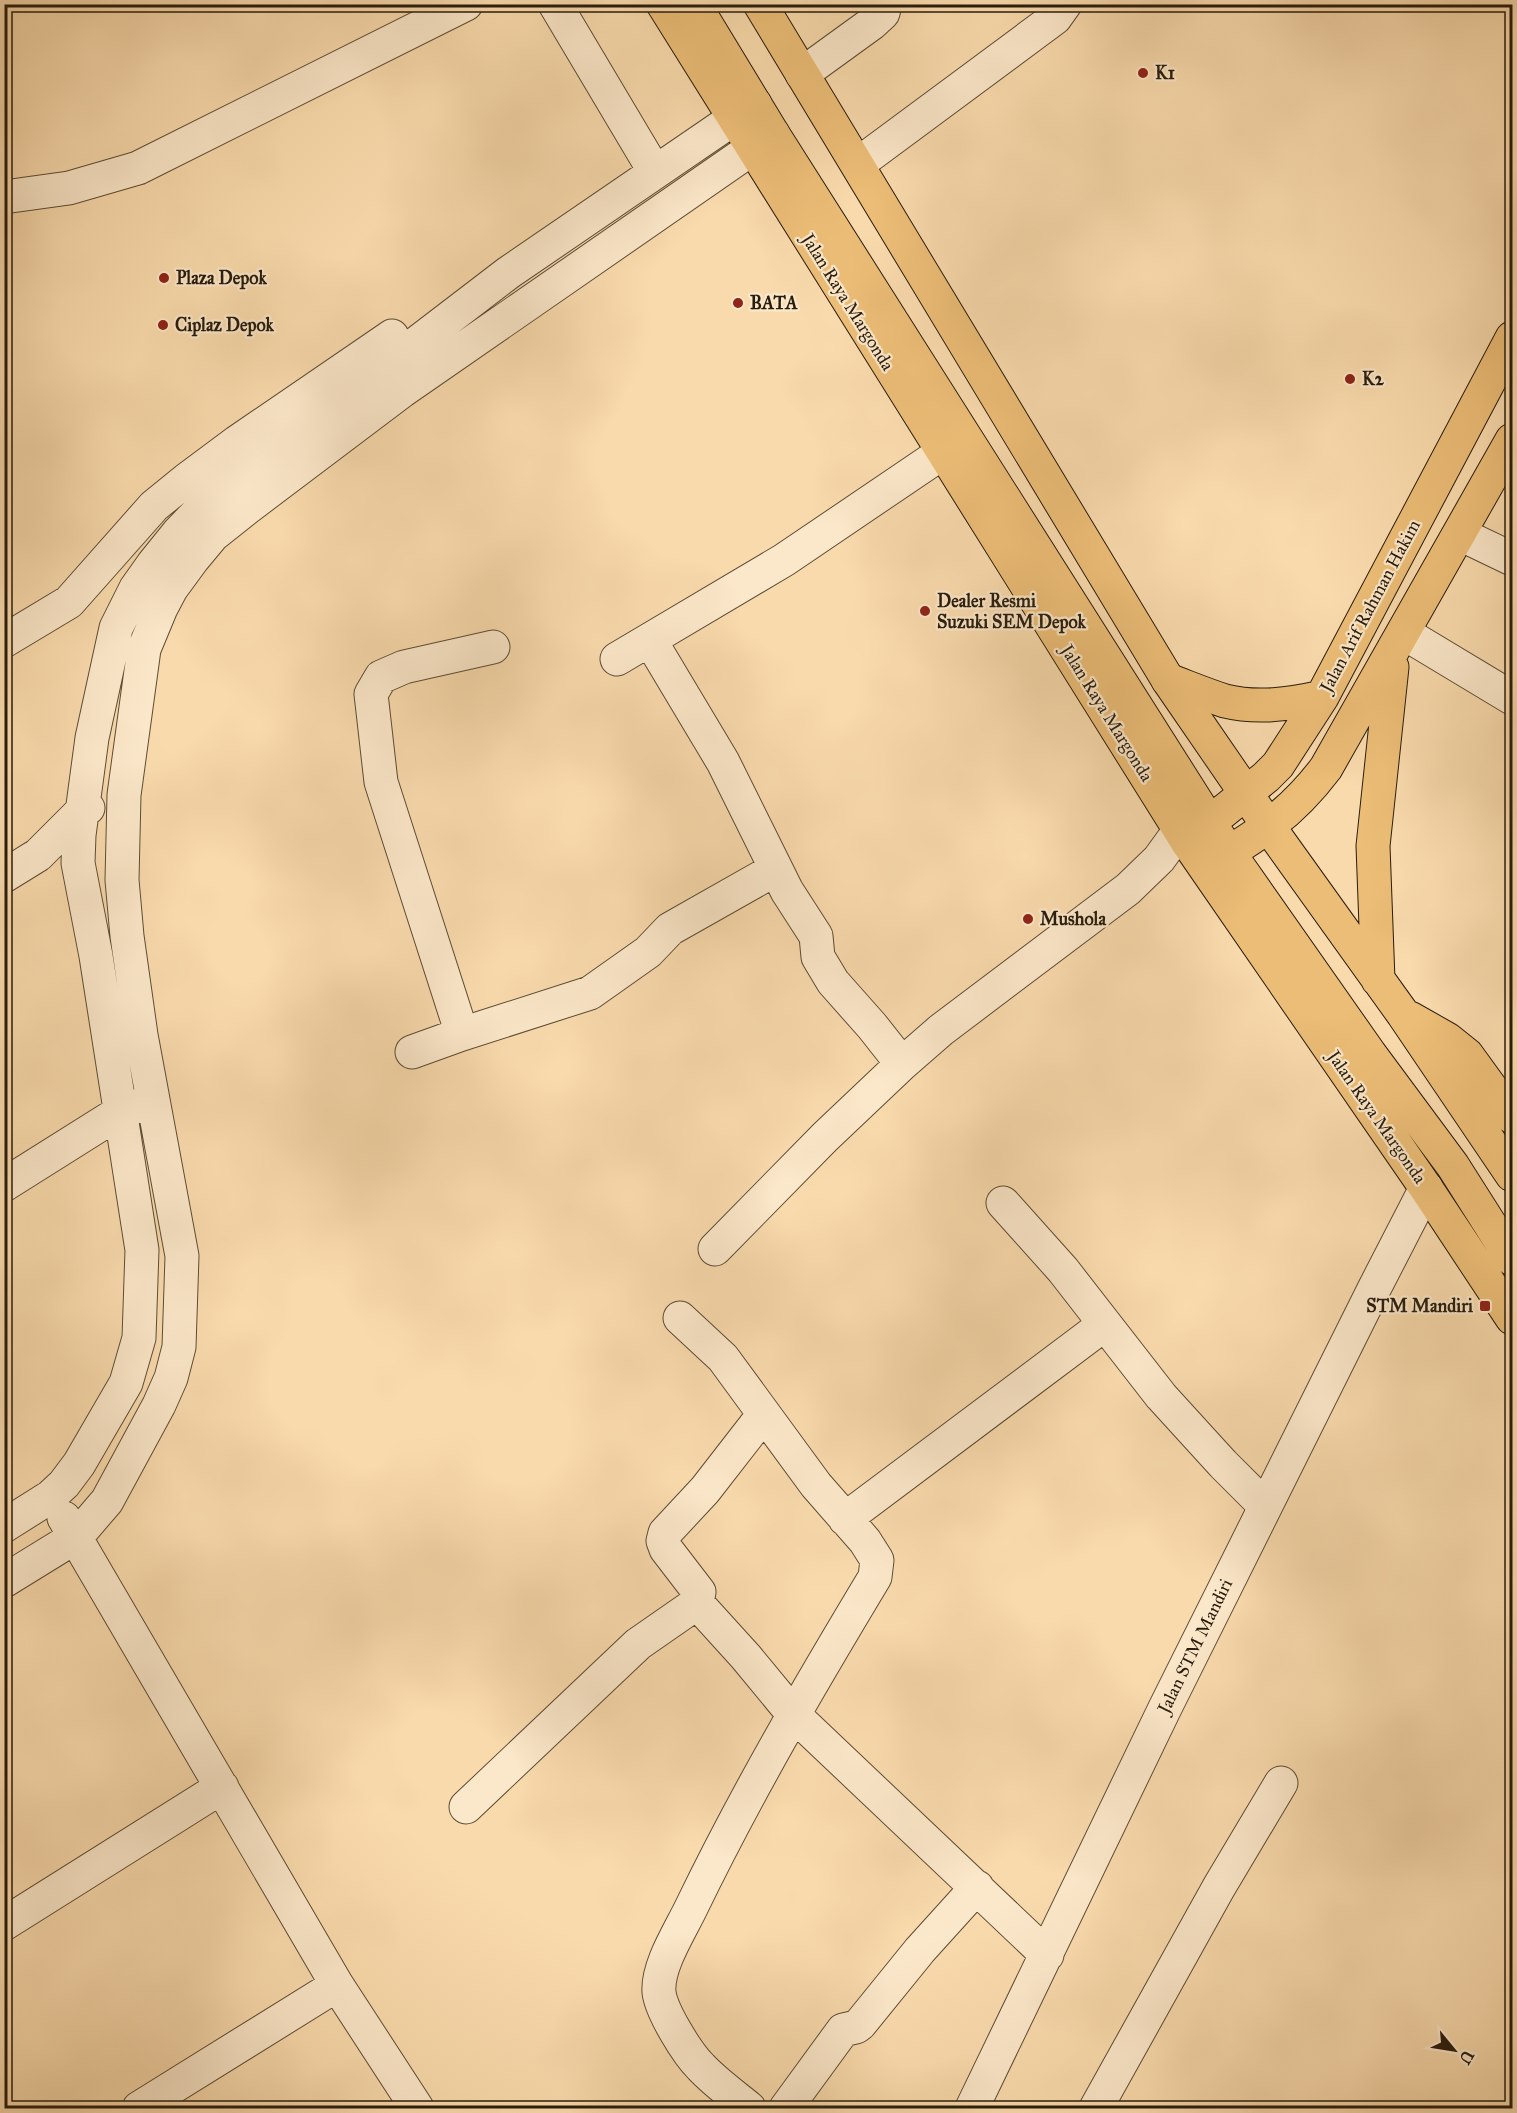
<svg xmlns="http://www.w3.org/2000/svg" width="1517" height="2113" font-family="'IM FELL Great Primer',serif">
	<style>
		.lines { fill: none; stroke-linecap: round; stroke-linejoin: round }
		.minor-casing { stroke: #5c4c35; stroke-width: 35 }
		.major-casing { stroke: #281c0d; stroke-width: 35 }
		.highway-casing { stroke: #281c0d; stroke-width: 35 }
		.minor { stroke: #fbe7c9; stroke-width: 33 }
		.major { stroke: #ecbd76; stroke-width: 33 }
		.highway { stroke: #ecbd76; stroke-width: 33 }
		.poi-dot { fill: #8f2418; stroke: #fbe7c9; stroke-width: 2 }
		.labels { text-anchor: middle; stroke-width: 4.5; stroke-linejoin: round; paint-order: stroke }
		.poi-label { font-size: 18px; font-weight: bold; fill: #281c0d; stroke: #fbe7c9; text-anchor: start }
		.street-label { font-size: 18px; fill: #281c0d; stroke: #fbe7c9 }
	</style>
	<rect width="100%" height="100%" fill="#f9daac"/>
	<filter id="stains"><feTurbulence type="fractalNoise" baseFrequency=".00333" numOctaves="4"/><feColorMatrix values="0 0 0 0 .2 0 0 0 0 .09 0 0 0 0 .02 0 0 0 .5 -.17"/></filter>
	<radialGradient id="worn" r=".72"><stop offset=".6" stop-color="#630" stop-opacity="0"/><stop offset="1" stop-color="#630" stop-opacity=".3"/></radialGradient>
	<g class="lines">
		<g class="minor-casing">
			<path id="minor" d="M555 4 649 162
				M802 74 871 24 883 13 885 4
				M858 164 1055 18 1065 4
				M4 197 69 188 138 168 466 4
				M1460 534 1512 559
				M1404 633 1512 698
				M650 640 723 762 787 891 816 936 818 957 833 982 872 1026 902 1064
				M4 641 69 602 154 506 186 480 237 442 392 336
				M617 659 784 560 942 453
				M4 876 38 855 83 810 88 808
				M462 1034 381 782 371 694 381 677 404 667 493 647
				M412 1052 462 1034 590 993 648 952 670 929 776 869
				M4 1185 120 1112 139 1105
				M1003 1203 1063 1270 1161 1396 1223 1464 1265 1506
				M715 1249 825 1137 902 1064 941 1030 1128 889 1159 859 1180 830
				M680 1318 723 1358 816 1485 865 1541 877 1560 875 1577C810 1685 746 1794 691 1908 680 1931 657 1966 659 1992 661 2011 687 2053 701 2067 715 2082 733 2095 749 2108
				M64 1518 337 1985 417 2108
				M845 1519 1105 1324
				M4 1526 50 1497 64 1484 79 1464 126 1383 139 1338 142 1250 96 956 78 863 79 835 92 738 116 628 136 588 153 564 178 533 205 505 508 273 755 104
				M4 1581 77 1536 107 1501 159 1405 171 1378 179 1347 182 1256 141 1035 127 936 122 880 124 795 144 649 161 608 171 589 193 559 213 535 247 508 402 391 773 134
				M697 1603 746 1657 793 1714 1047 1955
				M466 1807 638 1644 697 1603 699 1592 666 1549 663 1541 665 1533 705 1490 764 1414
				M4 1924 222 1787
				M139 2108 337 1985
				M786 2108 843 2030 856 2027 860 2024 920 1950 977 1887
				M972 2108 1164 1710 1374 1289 1426 1188
				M1096 2108 1219 1887 1281 1783"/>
		</g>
		<g class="major-casing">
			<path id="major" d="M663 4 1188 843
				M694 4 773 134 1229 853
				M760 4 1168 680 1269 827"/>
		</g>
		<g class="highway-casing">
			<path id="highway" d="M1512 338 1322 697 1278 765 1266 777 1209 823 1188 843 1426 1188 1512 1318
				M1168 680C1187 687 1206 695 1225 701 1258 709 1290 704 1322 697
				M1269 827 1403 1014 1512 1175
				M1229 853 1370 1054 1453 1166 1512 1259
				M1205 867C1255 837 1290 816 1326 768L1512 440
				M1378 980 1373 846 1392 667
				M1410 1018 1447 1039 1467 1055 1512 1117"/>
		</g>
		<use href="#minor" class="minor"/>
		<use href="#major" class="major"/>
		<use href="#highway" class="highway"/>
	</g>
	<g class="poi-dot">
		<circle cx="1143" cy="73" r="6"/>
		<circle cx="164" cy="278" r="6"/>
		<circle cx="738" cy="303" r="6"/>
		<circle cx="163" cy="325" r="6"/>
		<circle cx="1350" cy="379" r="6"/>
		<circle cx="925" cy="611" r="6"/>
		<circle cx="1028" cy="919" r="6"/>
		<rect x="1479" y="1300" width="12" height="12" rx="3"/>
	</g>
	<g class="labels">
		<g class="poi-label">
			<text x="1155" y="79">K1</text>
			<text x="176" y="284">Plaza Depok</text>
			<text x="750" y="309">BATA</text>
			<text x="175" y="331">Ciplaz Depok</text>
			<text x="1362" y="385">K2</text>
			<text x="937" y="607">Dealer Resmi<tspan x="937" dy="21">Suzuki SEM Depok</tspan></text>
			<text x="1040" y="925">Mushola</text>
			<text x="1473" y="1312" text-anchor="end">STM Mandiri</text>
		</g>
		<g class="street-label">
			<text transform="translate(848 302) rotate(58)" y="6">Jalan Raya Margonda</text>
			<text transform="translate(1370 606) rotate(-62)" y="6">Jalan Arif Rahman Hakim</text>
			<text transform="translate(1107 713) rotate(58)" y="6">Jalan Raya Margonda</text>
			<text transform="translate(1377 1117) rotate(55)" y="6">Jalan Raya Margonda</text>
			<text transform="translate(1195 1646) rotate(-64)" y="6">Jalan STM Mandiri</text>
		</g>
	</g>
	<rect width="1517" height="2113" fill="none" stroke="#f9daac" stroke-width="24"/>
	<rect x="6" y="6" width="1505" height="2101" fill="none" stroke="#281c0d" stroke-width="3"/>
	<rect x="12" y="12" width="1493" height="2089" fill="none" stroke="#281c0d" stroke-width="1.5"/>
	<g transform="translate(1454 2050) rotate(120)" stroke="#fbe7c9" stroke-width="4.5" paint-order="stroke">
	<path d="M0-4.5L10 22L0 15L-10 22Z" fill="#281c0d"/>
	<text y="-9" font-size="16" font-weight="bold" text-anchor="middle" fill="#281c0d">U</text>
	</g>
	<rect width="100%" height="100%" filter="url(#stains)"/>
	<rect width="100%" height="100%" fill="url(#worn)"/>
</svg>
